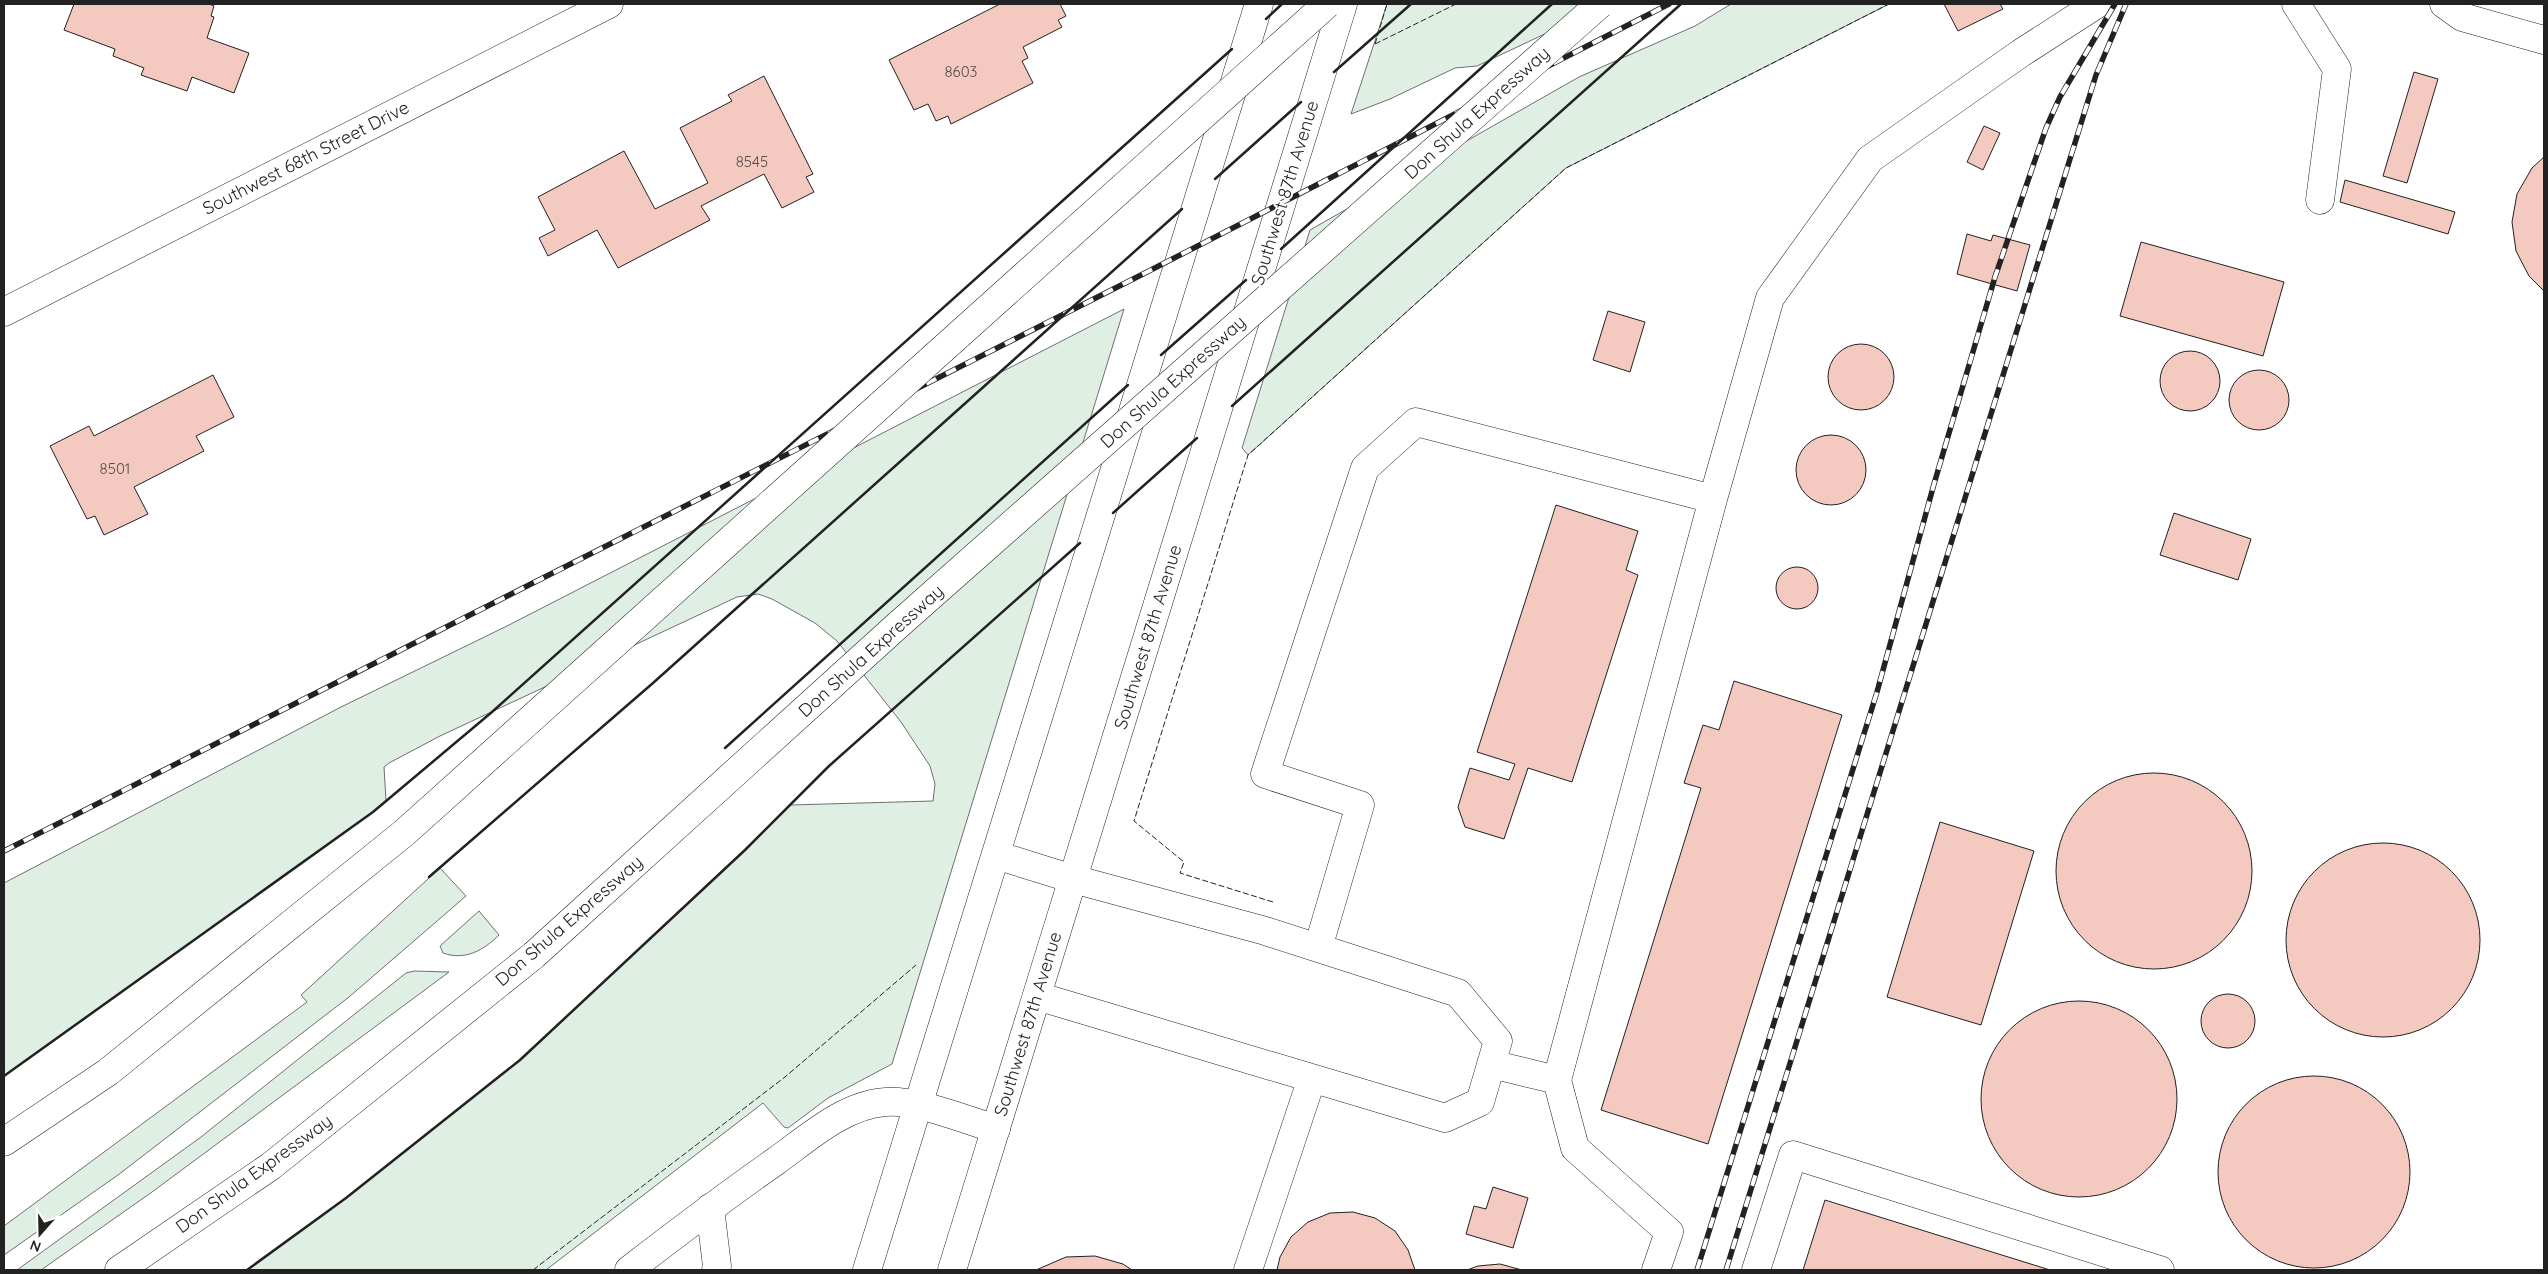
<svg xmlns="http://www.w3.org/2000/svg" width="2548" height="1274" font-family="Quicksand,sans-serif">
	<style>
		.green { fill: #e0efe3; stroke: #6f6f6f }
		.building { fill: #f3c9c0; stroke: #222 }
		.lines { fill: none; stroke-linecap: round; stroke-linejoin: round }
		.minor-casing { stroke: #222; stroke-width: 29 }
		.major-casing { stroke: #222; stroke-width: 29 }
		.highway-casing { stroke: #222; stroke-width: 29 }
		.minor { stroke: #fff; stroke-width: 28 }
		.major { stroke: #fff; stroke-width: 28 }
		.highway { stroke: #fff; stroke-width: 28 }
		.rail-casing { stroke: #222; stroke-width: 5.5 }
		.rail { stroke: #fff; stroke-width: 4; stroke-dasharray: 11; stroke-linecap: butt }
		.highway-bridge-casing { stroke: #222; stroke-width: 29; stroke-linecap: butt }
		.highway-bridge { stroke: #fff; stroke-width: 28 }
		.fence { stroke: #222; stroke-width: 1; stroke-dasharray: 6 2.5; stroke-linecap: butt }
		.wall { stroke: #222; stroke-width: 2.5 }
		.labels { text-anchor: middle; stroke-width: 4; stroke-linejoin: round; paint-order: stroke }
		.number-label { font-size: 15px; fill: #564c4a }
		.street-label { font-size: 18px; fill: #222; stroke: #fff }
	</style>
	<rect width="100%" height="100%" fill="#fff"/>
	<path class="green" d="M1387 4H1608L1477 66 1455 68 1390 99 1351 114Z
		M1731 4H1889L1566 168 1248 455 1242 448 1310 230 1579 77 1695 26Z
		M1124 309 892 1064 828 1098 788 1128 784 1127 763 1103 546 1270H247L346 1198 520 1060 745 850 790 805 933 801 935 784 930 766 901 722 837 641 815 623 772 599 758 594 737 597 440 736 389 763 384 767 386 801 373 812 4 1076V883L341 707 507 626Z
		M440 868 466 896 349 997 118 1175 4 1255V1226L307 1002 301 995Z
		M479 911 499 935C484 950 465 961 443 953L440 946Z
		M414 971 449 972 152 1192 41 1270H17L201 1137 406 973Z"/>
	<path class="building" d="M74 4H209L214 6 211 16 214 17 207 38 249 53 234 93 192 77 187 91 141 75 144 68 113 56 115 49 64 30Z
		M1000 4H1060L1066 16 1058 20 1062 27 1023 47 1028 58 1022 61 1033 83 951 124 948 116 936 121 928 104 914 110 889 60Z
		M1944 4H2000L2003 9 1958 31Z
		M2414 72 2438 79 2407 183 2383 176Z
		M764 76 813 174 806 177 814 192 782 208 764 174 701 206 710 220 618 268 597 230 548 256 539 238 555 230 538 197 624 151 655 209 708 183 680 128 732 101 728 95Z
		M1984 126 2000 133 1983 170 1967 162Z
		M2544 157V291L2529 276 2516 251 2512 222 2517 194 2532 168Z
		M2345 180 2455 212 2448 234 2340 202Z
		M1967 234 1991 241 1993 235 2030 245 2017 291 1957 274Z
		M2141 242 2284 282 2263 356 2120 316Z
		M1608 311 1645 322 1630 372 1593 360Z
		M1828 377a33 33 0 1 1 66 0a33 33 0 1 1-66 0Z
		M2160 381a30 30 0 1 1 60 0a30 30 0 1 1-60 0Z
		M2229 400a30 30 0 1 1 60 0a30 30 0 1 1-60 0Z
		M213 375 234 417 196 436 204 451 134 487 148 514 104 535 95 516 87 519 50 446 89 426 94 436Z
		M1796 470a35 35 0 1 1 70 0a35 35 0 1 1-70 0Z
		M1556 505 1638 531 1626 570 1638 575 1572 782 1528 768 1504 839 1465 827 1458 807 1470 768 1509 780 1515 764 1477 752Z
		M2174 513 2251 539 2238 580 2160 555Z
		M1776 588a21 21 0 1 1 42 0a21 21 0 1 1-42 0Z
		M1734 681 1842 715 1708 1144 1601 1110 1701 788 1684 783 1703 725 1719 730Z
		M2056 871a98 98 0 1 1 196 0a98 98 0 1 1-196 0Z
		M1940 822 2034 851 1981 1025 1887 997Z
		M2286 940a97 97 0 1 1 194 0a97 97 0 1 1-194 0Z
		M2201 1021a27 27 0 1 1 54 0a27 27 0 1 1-54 0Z
		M1981 1099a98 98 0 1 1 196 0a98 98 0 1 1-196 0Z
		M2218 1172a96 96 0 1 1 192 0a96 96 0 1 1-192 0Z
		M1493 1187 1528 1198 1513 1248 1466 1234 1474 1206 1486 1209Z
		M1825 1200 2050 1270H1803Z
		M1353 1212 1375 1218 1395 1231 1408 1250 1415 1270H1277L1280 1257 1291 1237 1308 1222 1330 1213Z
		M1095 1256 1123 1264 1132 1270H1036L1066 1257Z
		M1500 1264 1522 1270H1467L1478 1266Z"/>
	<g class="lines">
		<g class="minor-casing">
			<path id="minor" d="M2296 4 2337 69 2320 200
				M2444 4 2462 17 2544 40
				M4 312 609 4
				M1713 499 1770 298 1870 159 2021 53 2097 4
				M1318 948 1360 805 1265 774 1365 468 1416 422 1713 499 1557 1080 1575 1148 1669 1232 1656 1270
				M1037 996 1445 1118 1480 1102 1498 1041 1458 993 1262 930 1073 879
				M1491 1064 1557 1080
				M710 1208 717 1266 716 1270
				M629 1270C677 1233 726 1196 776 1161 808 1138 844 1105 885 1102 915 1099 966 1120 996 1129
				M1248 1270 1312 1078
				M1756 1270 1793 1155 2160 1270"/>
		</g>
		<g class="major-casing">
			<path id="major" d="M996 855 1073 879
				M867 1270 1259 4
				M952 1270 1343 4"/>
		</g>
		<g class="highway-casing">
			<path id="highway" d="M4 1142 108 1072 404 833
				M119 1270 271 1166 534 955"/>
		</g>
		<use href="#minor" class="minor"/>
		<use href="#major" class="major"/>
		<use href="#highway" class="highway"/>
		<g class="rail-casing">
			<path id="rail" d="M4 851 1145 273 1669 4
				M1697 1270 1877 692 1934 484 1995 277 2046 128 2060 97 2115 4
				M1726 1270 2096 75 2126 4"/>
		</g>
		<use href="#rail" class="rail"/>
		<g class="highway-bridge-casing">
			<path id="highway-bridge" d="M404 833 1327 4
				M534 955 898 625 1600 4"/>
		</g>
		<use href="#highway-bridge" class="highway-bridge"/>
		<path class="fence" d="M1375 44 1456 4
			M1375 44 1387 4
			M1273 902 1180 873 1184 862 1134 821 1248 455 1566 168 1889 4
			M533 1270 785 1077 916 965"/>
		<path class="wall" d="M1266 19 1282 4
			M1334 72 1411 4
			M1215 179 1301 102
			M1281 249 1552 4
			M1161 355 1246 280
			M1232 406 1681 4
			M1113 513 1197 438
			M725 748 1128 385
			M429 877 653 683 1182 209
			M4 1076 373 812 492 712 1232 49
			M247 1270 346 1198 520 1060 745 850 829 766 1080 543"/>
	</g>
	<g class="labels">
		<g class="number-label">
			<text x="961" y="77">8603</text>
			<text x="752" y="167">8545</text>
			<text x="115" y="474">8501</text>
		</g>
		<g class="street-label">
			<text transform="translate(1477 113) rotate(-42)" y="6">Don Shula Expressway</text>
			<text transform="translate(306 158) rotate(-27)" y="6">Southwest 68th Street Drive</text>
			<text transform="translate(1285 193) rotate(-73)" y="6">Southwest 87th Avenue</text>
			<text transform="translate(1173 382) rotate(-42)" y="6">Don Shula Expressway</text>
			<text transform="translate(1148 637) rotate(-73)" y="6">Southwest 87th Avenue</text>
			<text transform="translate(871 651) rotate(-42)" y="6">Don Shula Expressway</text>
			<text transform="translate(569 921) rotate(-41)" y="6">Don Shula Expressway</text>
			<text transform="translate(1028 1024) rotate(-73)" y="6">Southwest 87th Avenue</text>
			<text transform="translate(254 1174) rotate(-36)" y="6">Don Shula Expressway</text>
		</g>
	</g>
	<rect width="2548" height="1274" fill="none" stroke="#222222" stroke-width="10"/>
	<g transform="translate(40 1234) rotate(200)" stroke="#ffffff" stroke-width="4" paint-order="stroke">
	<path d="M0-4L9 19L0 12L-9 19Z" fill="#222222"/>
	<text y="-8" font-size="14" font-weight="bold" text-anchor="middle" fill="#222222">N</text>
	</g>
</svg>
